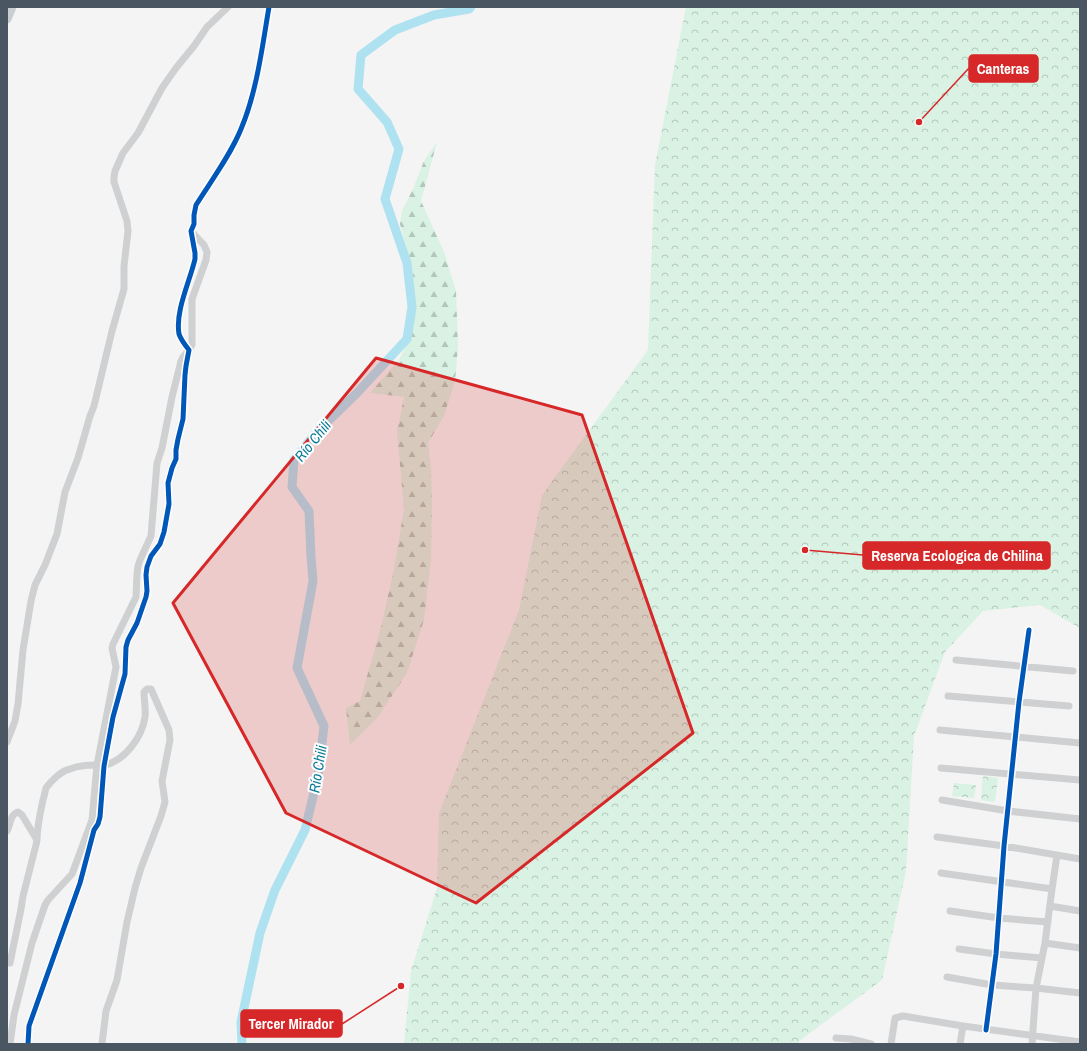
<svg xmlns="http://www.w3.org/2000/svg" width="1087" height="1051" font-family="'Archivo Narrow',sans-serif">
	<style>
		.forest { fill: url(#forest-firs) }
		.park { fill: url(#park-crowns) }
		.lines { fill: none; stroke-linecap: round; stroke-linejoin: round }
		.river { stroke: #aee2f0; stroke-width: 9 }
		.minor { stroke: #ced0d2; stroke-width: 7 }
		.major { stroke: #caced1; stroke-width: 9 }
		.cycleway-casing { stroke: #fff; stroke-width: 8 }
		.cycleway { stroke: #0057b8; stroke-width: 5 }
		.marked { fill: #d62828; fill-opacity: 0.2; stroke: #d62828; stroke-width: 3; stroke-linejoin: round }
		.labels { text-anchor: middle; stroke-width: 4; stroke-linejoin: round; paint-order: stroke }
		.water-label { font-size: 15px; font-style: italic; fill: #0c7c9b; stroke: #fff }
		.leader { fill: none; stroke: #d62828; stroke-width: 1.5 }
		.callout-dot { fill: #d62828; stroke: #fff; stroke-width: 1.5 }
		.callout { fill: #d62828; stroke: #d62828; stroke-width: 1.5 }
		.callout-label { font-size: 15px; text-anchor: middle; font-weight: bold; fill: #fff }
	</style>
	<defs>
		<pattern id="forest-firs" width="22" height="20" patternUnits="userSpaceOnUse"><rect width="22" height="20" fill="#d9f2e3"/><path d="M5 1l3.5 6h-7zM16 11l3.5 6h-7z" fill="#b2c7bb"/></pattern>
		<pattern id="park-crowns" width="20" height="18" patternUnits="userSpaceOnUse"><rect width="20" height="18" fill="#d9f2e3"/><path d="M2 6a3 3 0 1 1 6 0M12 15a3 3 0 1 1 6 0" fill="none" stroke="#b2c7bb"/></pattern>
	</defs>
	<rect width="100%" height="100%" fill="#f4f4f4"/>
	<path class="forest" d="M437 142 421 201 444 252 456 291 458 346 455 381 444 416 428 443 431 468 432 504 431 559 424 620 407 673 378 717 350 745 346 708 360 701 381 627 394 569 404 509 397 432 404 397 370 393 399 360 412 333 414 305 413 272 400 224 402 211 413 189 424 161Z"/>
	<path class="park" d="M686 7H1080V634L1078 627 1040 605 983 611 945 652 914 736 906 871 882 980 799 1041V1044H404L411 971 437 888 439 813 519 610 542 495 648 350 655 165Z
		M983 776 998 778 995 802 981 800Z
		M954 783 976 785 974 798 952 796Z"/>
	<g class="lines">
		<path class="river" d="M242 1044 241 1022 260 933 275 890 305 830 318 776 324 726 297 668 313 581 311 556 309 511 292 487 294 460 315 434 357 393 407 339 412 307 407 263 385 199 399 149 387 122 358 89 361 55 395 30 434 15 469 9 471 7"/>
		<path class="minor" d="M956 660 1073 671
			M948 696 1069 706
			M940 730 1080 743
			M7 742 15 721 18 704 23 650 31 601 35 585 45 565 57 534 65 492 78 458 90 416 94 406 112 331 124 289V266L128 231 127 221 114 182V177L115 171 123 153 138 133 162 88 176 68 194 46 207 27 228 7
			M941 768 1080 780
			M942 800 1008 811 1080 819
			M7 831C11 825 9 815 18 812L22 815 37 840 36 845 23 896 21 909 10 963
			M937 837 1004 846 1080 859
			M37 840C37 826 40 814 43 800 44 797 45 792 46 788 51 781 61 771 70 769 77 766 87 765 94 765 98 765 102 766 106 765 126 759 142 737 145 717 146 709 144 700 144 692L147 689H151L169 730 170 740 162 781 165 802 161 816 141 868 135 888 127 922 117 980 106 1011 102 1044
			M941 873 1052 889
			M1050 906 1080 911
			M950 911 999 918 1048 922
			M1045 943 1080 948
			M959 949 996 954 1042 958
			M947 977 992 985 1036 988 1080 993
			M986 1030 996 954 1004 846 1019 702 1029 630
			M836 1038 851 1039 871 1044
			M10 1044 14 1015 32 943 45 905 48 900 72 874 92 820 97 765 116 667 112 648 113 644 136 597 137 574 138 566 140 560 151 536 157 463 162 448 172 397 181 361C184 353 190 351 192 345V299L206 260 207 252 204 245 192 232
			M28 1044 29 1026 80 883 94 830 98 824 100 817 104 766 113 717 125 674 126 647 128 640 137 623 146 597 147 591 146 575 147 567 151 556 160 544 164 532 169 504 168 483 172 468 176 459V450L178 439 183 419 185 375 186 366 189 350C185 345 181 340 179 334 175 311 190 281 195 259V253L191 231 194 224V215L196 205C211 181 230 156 241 129 257 91 262 48 269 7
			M891 1044 895 1018 903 1016 963 1026 1080 1042
			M960 1044 963 1026
			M1032 1044 1036 988 1045 943 1052 889 1057 855"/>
		<path class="major" d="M7 19 12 7"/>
		<g class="cycleway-casing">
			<path id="cycleway" d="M986 1030 996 954 1004 846 1019 702 1029 630
				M28 1044 29 1026 80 883 94 830 98 824 100 817 104 766 113 717 125 674 126 647 128 640 137 623 146 597 147 591 146 575 147 567 151 556 160 544 164 532 169 504 168 483 172 468 176 459V450L178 439 183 419 185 375 186 366 189 350C185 345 181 340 179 334 175 311 190 281 195 259V253L191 231 194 224V215L196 205C211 181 230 156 241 129 257 91 262 48 269 7"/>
		</g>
		<use href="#cycleway" class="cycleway"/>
	</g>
	<path class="marked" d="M376 358 582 415 693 733 476 903 286 813 173 603Z"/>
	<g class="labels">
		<g class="water-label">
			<text transform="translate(313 441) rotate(-51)" y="5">Río Chili</text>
			<text transform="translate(318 769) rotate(-81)" y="5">Río Chili</text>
		</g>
	</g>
	<path class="leader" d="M919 122L969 68M805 550L863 555M401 986L342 1024"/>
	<g class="callout-dot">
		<circle cx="919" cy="122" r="4"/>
		<circle cx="805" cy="550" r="4"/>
		<circle cx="401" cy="986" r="4"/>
	</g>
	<g class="callout">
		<rect x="969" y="55" width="69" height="27" rx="4"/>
		<rect x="863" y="542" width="187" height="27" rx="4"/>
		<rect x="241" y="1010" width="101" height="27" rx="4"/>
	</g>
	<g class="callout-label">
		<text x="1003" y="74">Canteras</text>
		<text x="957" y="561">Reserva Ecologica de Chilina</text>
		<text x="291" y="1029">Tercer Mirador</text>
	</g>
	<rect width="1087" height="1051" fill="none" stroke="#4a5661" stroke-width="16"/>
</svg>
